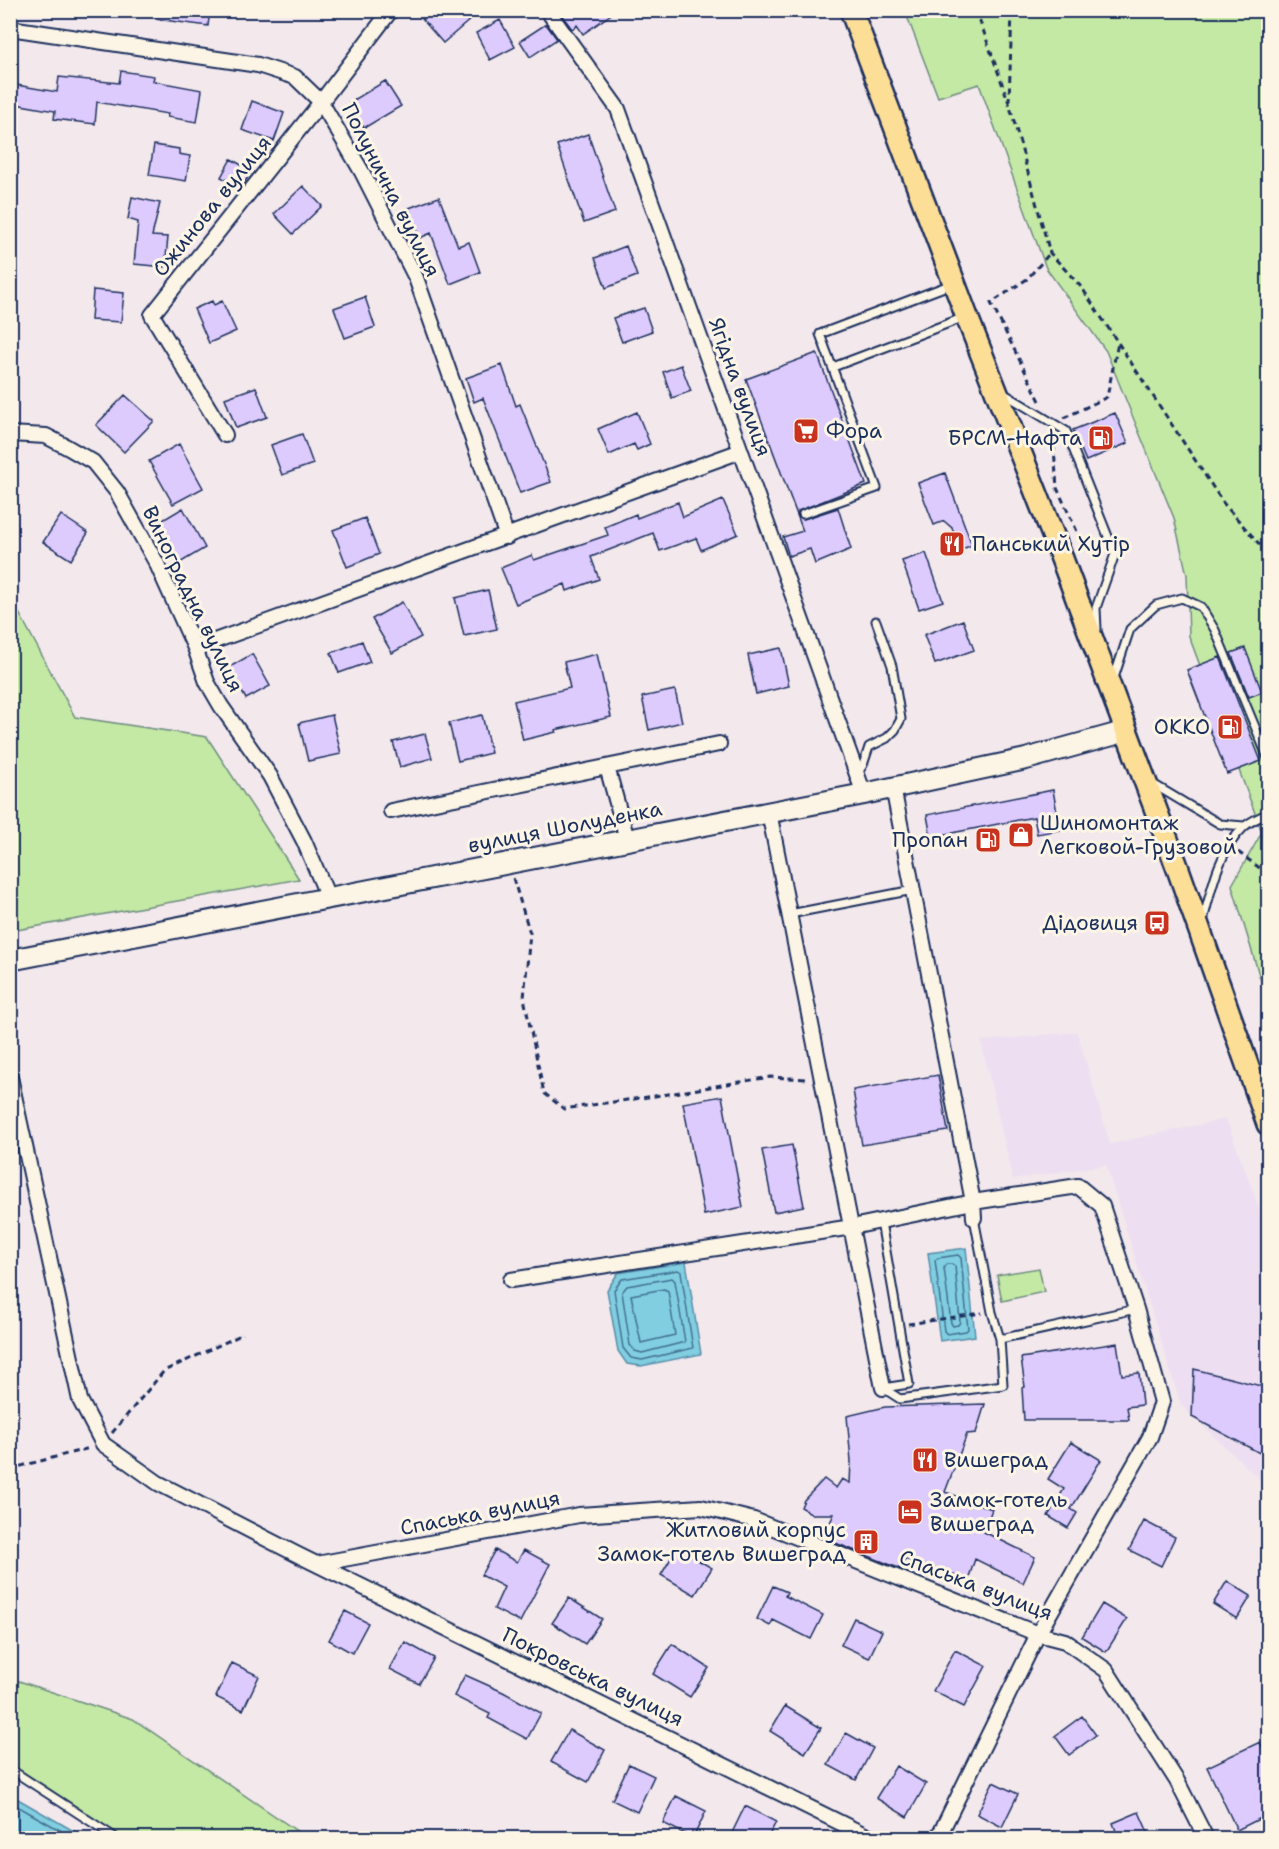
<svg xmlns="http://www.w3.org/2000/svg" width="1279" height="1849" font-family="'Shantell Sans',sans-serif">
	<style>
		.built { fill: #eddff1 }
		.green { fill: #c3e9a4; stroke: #6f8c81; stroke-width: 1.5 }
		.water { fill: #80cedf; stroke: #588eab; stroke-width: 1.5 }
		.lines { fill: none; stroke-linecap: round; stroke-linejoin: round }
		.shore { stroke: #436f92; stroke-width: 1.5 }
		.building { fill: #decbfd; stroke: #1b2f5e; stroke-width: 1.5 }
		.lane-casing { stroke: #1b2f5e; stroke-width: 11 }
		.street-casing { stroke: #1b2f5e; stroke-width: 18 }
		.secondary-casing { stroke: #1b2f5e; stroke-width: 24 }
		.primary-casing { stroke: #1b2f5e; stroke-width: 26 }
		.path { stroke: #1b2f5e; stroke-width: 3; stroke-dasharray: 6 4.5; stroke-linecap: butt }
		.lane { stroke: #fcf5e5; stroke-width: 7 }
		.street { stroke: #fcf5e5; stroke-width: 14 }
		.secondary { stroke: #fcf5e5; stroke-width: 20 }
		.primary { stroke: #fdde96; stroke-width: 21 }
		.labels { text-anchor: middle; stroke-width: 6; stroke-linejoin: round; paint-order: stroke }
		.street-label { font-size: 21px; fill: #1b2f5e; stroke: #fcf5e5 }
		.poi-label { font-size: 21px; fill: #1b2f5e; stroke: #fcf5e5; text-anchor: start }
	</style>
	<rect width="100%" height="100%" fill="#f3e8ec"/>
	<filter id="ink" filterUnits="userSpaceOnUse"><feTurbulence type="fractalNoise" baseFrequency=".0167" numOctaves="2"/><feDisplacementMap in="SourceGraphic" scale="12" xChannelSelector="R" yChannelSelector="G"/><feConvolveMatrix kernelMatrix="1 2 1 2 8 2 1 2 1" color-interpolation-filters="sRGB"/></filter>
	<g filter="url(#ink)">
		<path class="built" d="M1077 1032 1110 1144 1226 1119 1268 1232V1487L1181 1405 1106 1165 1013 1179 981 1041Z"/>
		<path class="green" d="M905 11H1268V998H1266L1232 885 1262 832 1189 636 1187 575 1174 518 1106 351 1046 268 979 84 938 97Z
			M10 596 75 717 207 737 299 879 11 931Z
			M1039 1268 1044 1292 1002 1301 997 1275Z
			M10 1678 133 1719 307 1838H116L11 1769Z"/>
		<path class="water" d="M966 1248 975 1336 940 1341 928 1253Z
			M686 1262 701 1354 641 1366 627 1364 618 1351 607 1290 618 1273Z
			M11 1795 86 1838H11Z"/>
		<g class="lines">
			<path class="shore" d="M958 1255 961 1258 968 1329 966 1331 947 1334 944 1331 935 1260 938 1258Z
				M946 1264H952L955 1266 960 1322 958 1325 953 1326 951 1323 944 1268Z
				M678 1270 681 1272 693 1348 642 1360 631 1358 623 1348 614 1290 622 1279Z
				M672 1278 675 1281 685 1342 642 1353 635 1351 630 1345 622 1292 627 1286Z
				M664 1289 668 1291 675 1335 641 1343 631 1295Z
				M10 1802 74 1838"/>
		</g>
		<path class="building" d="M156 10H210L208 26 156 19Z
			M431 10H463L471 19 443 43 422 19Z
			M565 10H617L583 34 577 25 572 29 561 14Z
			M500 20 515 47 490 60 476 33Z
			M546 24 557 39 530 57 520 41Z
			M121 71 154 76 153 81 202 90 197 122 167 117 168 114 97 102 95 124 54 119 55 111 10 103V84L57 92 59 77 119 83Z
			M385 81 401 106 364 128 349 103Z
			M252 101 284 113 274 141 242 130Z
			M588 134 615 212 584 223 557 145Z
			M154 145 179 149V154L190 156 186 181 149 175Z
			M231 159 252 171 241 188 221 177Z
			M303 186 322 206 293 234 274 214Z
			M132 197 160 203 152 236 168 237 165 267 134 264 138 222 128 219Z
			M439 197 458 246 469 242 480 272 450 284 431 233 420 238 409 208Z
			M626 246 637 276 606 288 595 258Z
			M93 290 124 293 121 322 91 320Z
			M365 297 375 327 345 338 334 308Z
			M212 301 214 305 222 301 236 331 209 343 194 309Z
			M644 308 652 331 622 342 613 318Z
			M817 353 866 484 798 511V516L804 519 838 508 851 549 815 564 810 549 789 556 783 537 803 531 746 379Z
			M502 365 516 406 520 404 551 482 520 493 483 398 474 402 466 378Z
			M681 365 691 391 672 398 663 372Z
			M256 387 267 417 236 428 225 398Z
			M125 395 154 421 124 452 96 425Z
			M637 412 650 444 637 450 634 444 609 455 598 429Z
			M1115 413 1128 443 1086 461 1073 430Z
			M302 434 313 464 282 475 271 445Z
			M179 444 203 488 173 504 149 461Z
			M945 473 972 545 960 550 952 528 944 521 934 525 918 483Z
			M723 500 738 534 701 550 696 538 660 551 653 533 591 557 599 579 567 591 565 584 516 604 501 568 532 555 534 560 608 535 605 527 636 514 637 518 678 502 683 517Z
			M183 508 205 548 178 564 156 524Z
			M61 515 88 533 71 560 43 542Z
			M365 518 379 554 347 567 333 530Z
			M926 553 943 601 919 609 902 561Z
			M488 590 497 629 464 636 455 598Z
			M402 602 421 637 392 653 372 619Z
			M963 620 974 650 935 664 924 635Z
			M362 641 370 662 339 673 331 653Z
			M781 648 789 686 756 694 748 655Z
			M1245 648 1262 692 1249 697 1231 653Z
			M252 654 270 686 246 699 228 668Z
			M597 654 611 717 555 730 556 732 523 740 514 701 570 688 564 662Z
			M1220 657 1261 761 1227 774 1187 670Z
			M675 690 682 722 649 730 642 697Z
			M332 715 341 754 308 761 299 723Z
			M482 715 491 753 458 761 449 723Z
			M425 734 432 758 400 767 393 742Z
			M1053 790 1060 830 1037 834 1034 817 931 837 927 815Z
			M938 1075 948 1131 862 1145 853 1090Z
			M722 1096 743 1207 704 1215 683 1103Z
			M792 1145 804 1206 774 1212 762 1150Z
			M1117 1343 1122 1375 1139 1373 1142 1405 1127 1407 1129 1420H1024L1022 1388 1025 1387 1021 1358Z
			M1194 1369 1269 1388V1458L1192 1417Z
			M985 1404 976 1433 967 1434 945 1492 992 1509 984 1532 1035 1557 1023 1583 975 1559 968 1580 905 1559 901 1569 823 1538 834 1514H812L801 1507 804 1500 824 1479 836 1488 842 1479 850 1483 851 1461 847 1416 885 1407Z
			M1071 1442 1101 1460 1071 1509 1077 1513 1068 1528 1048 1516 1064 1489 1048 1479Z
			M1144 1521 1175 1537 1161 1566 1129 1550Z
			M677 1548 712 1568 695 1595 661 1575Z
			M495 1550 517 1562 524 1550 550 1564 520 1622 494 1609 504 1587 481 1575Z
			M1227 1581 1251 1596 1237 1619 1213 1604Z
			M773 1586 787 1592 785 1596 823 1615 811 1639 773 1620 770 1626 757 1619Z
			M569 1598 602 1619 585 1644 552 1623Z
			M1102 1604 1127 1619 1106 1652 1082 1637Z
			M345 1611 368 1623 352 1653 329 1640Z
			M854 1618 882 1631 869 1658 841 1645Z
			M405 1642 434 1658 419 1684 390 1669Z
			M672 1644 709 1668 690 1697 653 1674Z
			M955 1650 986 1666 964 1707 933 1691Z
			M232 1663 259 1676 243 1710 216 1697Z
			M465 1675 503 1692 541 1713 527 1739 488 1718 490 1714 454 1696Z
			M785 1706 821 1728 805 1753 770 1731Z
			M1082 1716 1096 1735 1069 1755 1055 1736Z
			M569 1730 605 1750 588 1782 551 1762Z
			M846 1733 873 1748 856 1780 828 1765Z
			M1260 1742 1269 1760V1814L1237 1830 1207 1767Z
			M629 1764 654 1776 637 1812 612 1800Z
			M896 1766 926 1784 907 1817 876 1798Z
			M993 1782 1018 1794 1002 1827 977 1814Z
			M676 1796 706 1811 693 1838 663 1823Z
			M745 1806 776 1822 767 1839H729Z
			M1139 1812 1151 1839H1119L1113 1823Z"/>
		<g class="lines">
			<g class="lane-casing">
				<path id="lane" d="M833 367 965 317
					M1003 393 1066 431 1115 554 1096 608 1097 629
					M803 514 877 488 820 334 952 284
					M1113 681 1130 629 1156 605 1182 598 1201 607 1215 630 1268 758
					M857 774 863 765 869 747 887 738 895 730 901 719 892 666 876 621
					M1153 784 1220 824 1244 826
					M790 914 913 890
					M1203 921C1211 890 1219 850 1244 827 1250 821 1261 817 1268 813
					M974 1218 992 1312 1000 1339
					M881 1222 909 1384 883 1388
					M883 1388 900 1399 1003 1385 1000 1339 1136 1309
					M10 1769 116 1838"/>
			</g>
			<g class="street-casing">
				<path id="street" d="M547 10 618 109 864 794
					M10 28 258 65 295 77 321 102 362 172 416 278 507 537
					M10 434 46 436 67 447 93 462 117 492 157 564 195 648 207 682 221 706 270 776 304 841 328 897
					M225 435 152 315 321 102 391 10
					M195 648 741 451
					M607 767 627 839
					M893 787 973 1202 974 1218
					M391 811 719 744
					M769 812 883 1388
					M10 1077 80 1400 103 1444 158 1483 296 1554 871 1838
					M511 1280 852 1227 973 1202 1078 1186 1102 1206 1136 1309 1162 1402 1150 1437 1038 1634 938 1838
					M317 1564 579 1515 701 1507 754 1520 1038 1634 1065 1641 1106 1670 1177 1781 1206 1838"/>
			</g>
			<g class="secondary-casing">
				<path id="secondary" d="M10 960 864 794 1026 759 1127 731"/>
			</g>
			<g class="primary-casing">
				<path id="primary" d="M851 10 967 317 1058 548 1178 869 1268 1124"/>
			</g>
			<path class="path" d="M976 10 1009 103 1050 253 1082 288 1224 504 1268 554
				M1009 102 1012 10
				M1040 401 991 303 1027 279 1050 253
				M1064 418 1107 397 1118 343
				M1053 435 1057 488 1081 540
				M1238 852 1268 874
				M513 878 530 933 524 998 544 1093 564 1109 662 1095 770 1077 807 1079
				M908 1324 982 1313
				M112 1433 164 1371 243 1334
				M10 1469 90 1448"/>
			<use href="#lane" class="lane"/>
			<use href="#street" class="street"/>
			<use href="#secondary" class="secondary"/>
			<use href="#primary" class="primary"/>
		</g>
	</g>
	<defs>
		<g id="supermarket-square" transform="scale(1.35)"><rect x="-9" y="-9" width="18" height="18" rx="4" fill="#c8321e" stroke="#fcf5e5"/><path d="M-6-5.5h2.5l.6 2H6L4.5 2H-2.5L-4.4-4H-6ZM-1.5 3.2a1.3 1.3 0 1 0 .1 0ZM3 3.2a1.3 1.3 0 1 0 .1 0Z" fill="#fff"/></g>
		<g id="fuel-square" transform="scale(1.35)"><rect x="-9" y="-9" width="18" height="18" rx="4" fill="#c8321e" stroke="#fcf5e5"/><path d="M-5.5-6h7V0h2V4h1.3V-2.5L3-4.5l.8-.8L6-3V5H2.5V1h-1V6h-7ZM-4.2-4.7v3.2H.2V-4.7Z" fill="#fff"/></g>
		<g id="restaurant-square" transform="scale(1.35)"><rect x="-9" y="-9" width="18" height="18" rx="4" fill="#c8321e" stroke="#fcf5e5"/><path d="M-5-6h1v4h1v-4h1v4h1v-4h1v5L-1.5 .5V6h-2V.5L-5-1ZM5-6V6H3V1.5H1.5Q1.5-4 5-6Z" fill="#fff"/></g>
		<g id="shop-square" transform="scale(1.35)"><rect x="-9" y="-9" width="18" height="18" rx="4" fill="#c8321e" stroke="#fcf5e5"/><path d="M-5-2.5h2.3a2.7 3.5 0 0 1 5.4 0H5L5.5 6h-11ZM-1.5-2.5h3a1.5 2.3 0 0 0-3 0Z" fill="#fff"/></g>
		<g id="bus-square" transform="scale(1.35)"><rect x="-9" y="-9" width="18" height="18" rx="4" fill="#c8321e" stroke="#fcf5e5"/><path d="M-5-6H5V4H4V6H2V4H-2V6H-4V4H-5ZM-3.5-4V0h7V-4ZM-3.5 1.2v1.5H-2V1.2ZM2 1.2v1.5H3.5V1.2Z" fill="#fff"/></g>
		<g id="hotel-square" transform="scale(1.35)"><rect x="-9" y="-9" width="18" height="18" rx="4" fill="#c8321e" stroke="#fcf5e5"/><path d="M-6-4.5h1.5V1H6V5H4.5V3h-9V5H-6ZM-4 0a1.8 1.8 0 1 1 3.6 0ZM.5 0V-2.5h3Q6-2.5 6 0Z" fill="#fff"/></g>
		<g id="building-square" transform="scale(1.35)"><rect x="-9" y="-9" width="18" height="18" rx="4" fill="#c8321e" stroke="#fcf5e5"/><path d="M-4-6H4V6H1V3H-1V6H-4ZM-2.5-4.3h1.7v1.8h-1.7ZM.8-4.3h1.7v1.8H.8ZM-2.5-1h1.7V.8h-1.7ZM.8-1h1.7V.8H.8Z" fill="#fff"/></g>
	</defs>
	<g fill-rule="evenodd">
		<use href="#supermarket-square" x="806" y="431"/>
		<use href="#fuel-square" x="1101" y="438"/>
		<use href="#restaurant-square" x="952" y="544"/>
		<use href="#fuel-square" x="1230" y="727"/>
		<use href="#shop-square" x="1021" y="835"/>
		<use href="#fuel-square" x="988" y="840"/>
		<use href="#bus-square" x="1157" y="923"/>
		<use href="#restaurant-square" x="925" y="1460"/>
		<use href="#hotel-square" x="910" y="1512"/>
		<use href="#building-square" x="866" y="1542"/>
	</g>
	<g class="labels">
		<g class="street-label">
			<text transform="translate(391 190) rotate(63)" y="7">Полунична вулиця</text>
			<text transform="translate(212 206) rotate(-51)" y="7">Ожинова вулиця</text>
			<text transform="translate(740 387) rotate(70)" y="7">Ягідна вулиця</text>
			<text transform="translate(193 599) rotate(64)" y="7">Виноградна вулиця</text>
			<text transform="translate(565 827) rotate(-11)" y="7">вулиця Шолуденка</text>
			<text transform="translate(480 1513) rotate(-11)" y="7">Спаська вулиця</text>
			<text transform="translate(976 1585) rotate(21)" y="7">Спаська вулиця</text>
			<text transform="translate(593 1677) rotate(26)" y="7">Покровська вулиця</text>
		</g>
		<g class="poi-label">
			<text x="826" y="438">Фора</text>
			<text x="1082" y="445" text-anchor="end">БРСМ-Нафта</text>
			<text x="972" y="551">Панський Хутір</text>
			<text x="1210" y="734" text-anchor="end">ОККО</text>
			<text x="1040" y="830">Шиномонтаж<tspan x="1040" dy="24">Легковой-Грузовой</tspan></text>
			<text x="968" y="847" text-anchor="end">Пропан</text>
			<text x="1138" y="930" text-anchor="end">Дідовиця</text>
			<text x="944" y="1467">Вишеград</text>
			<text x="930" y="1507">Замок-готель<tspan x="930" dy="24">Вишеград</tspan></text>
			<text x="846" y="1537" text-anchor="end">Житловий корпус<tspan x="846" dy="24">Замок-готель Вишеград</tspan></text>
		</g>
	</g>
	<rect width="1279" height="1849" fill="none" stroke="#fcf5e5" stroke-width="36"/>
	<rect x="18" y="18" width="1243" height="1813" fill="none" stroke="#1b2f5e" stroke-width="2" filter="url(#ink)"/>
</svg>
